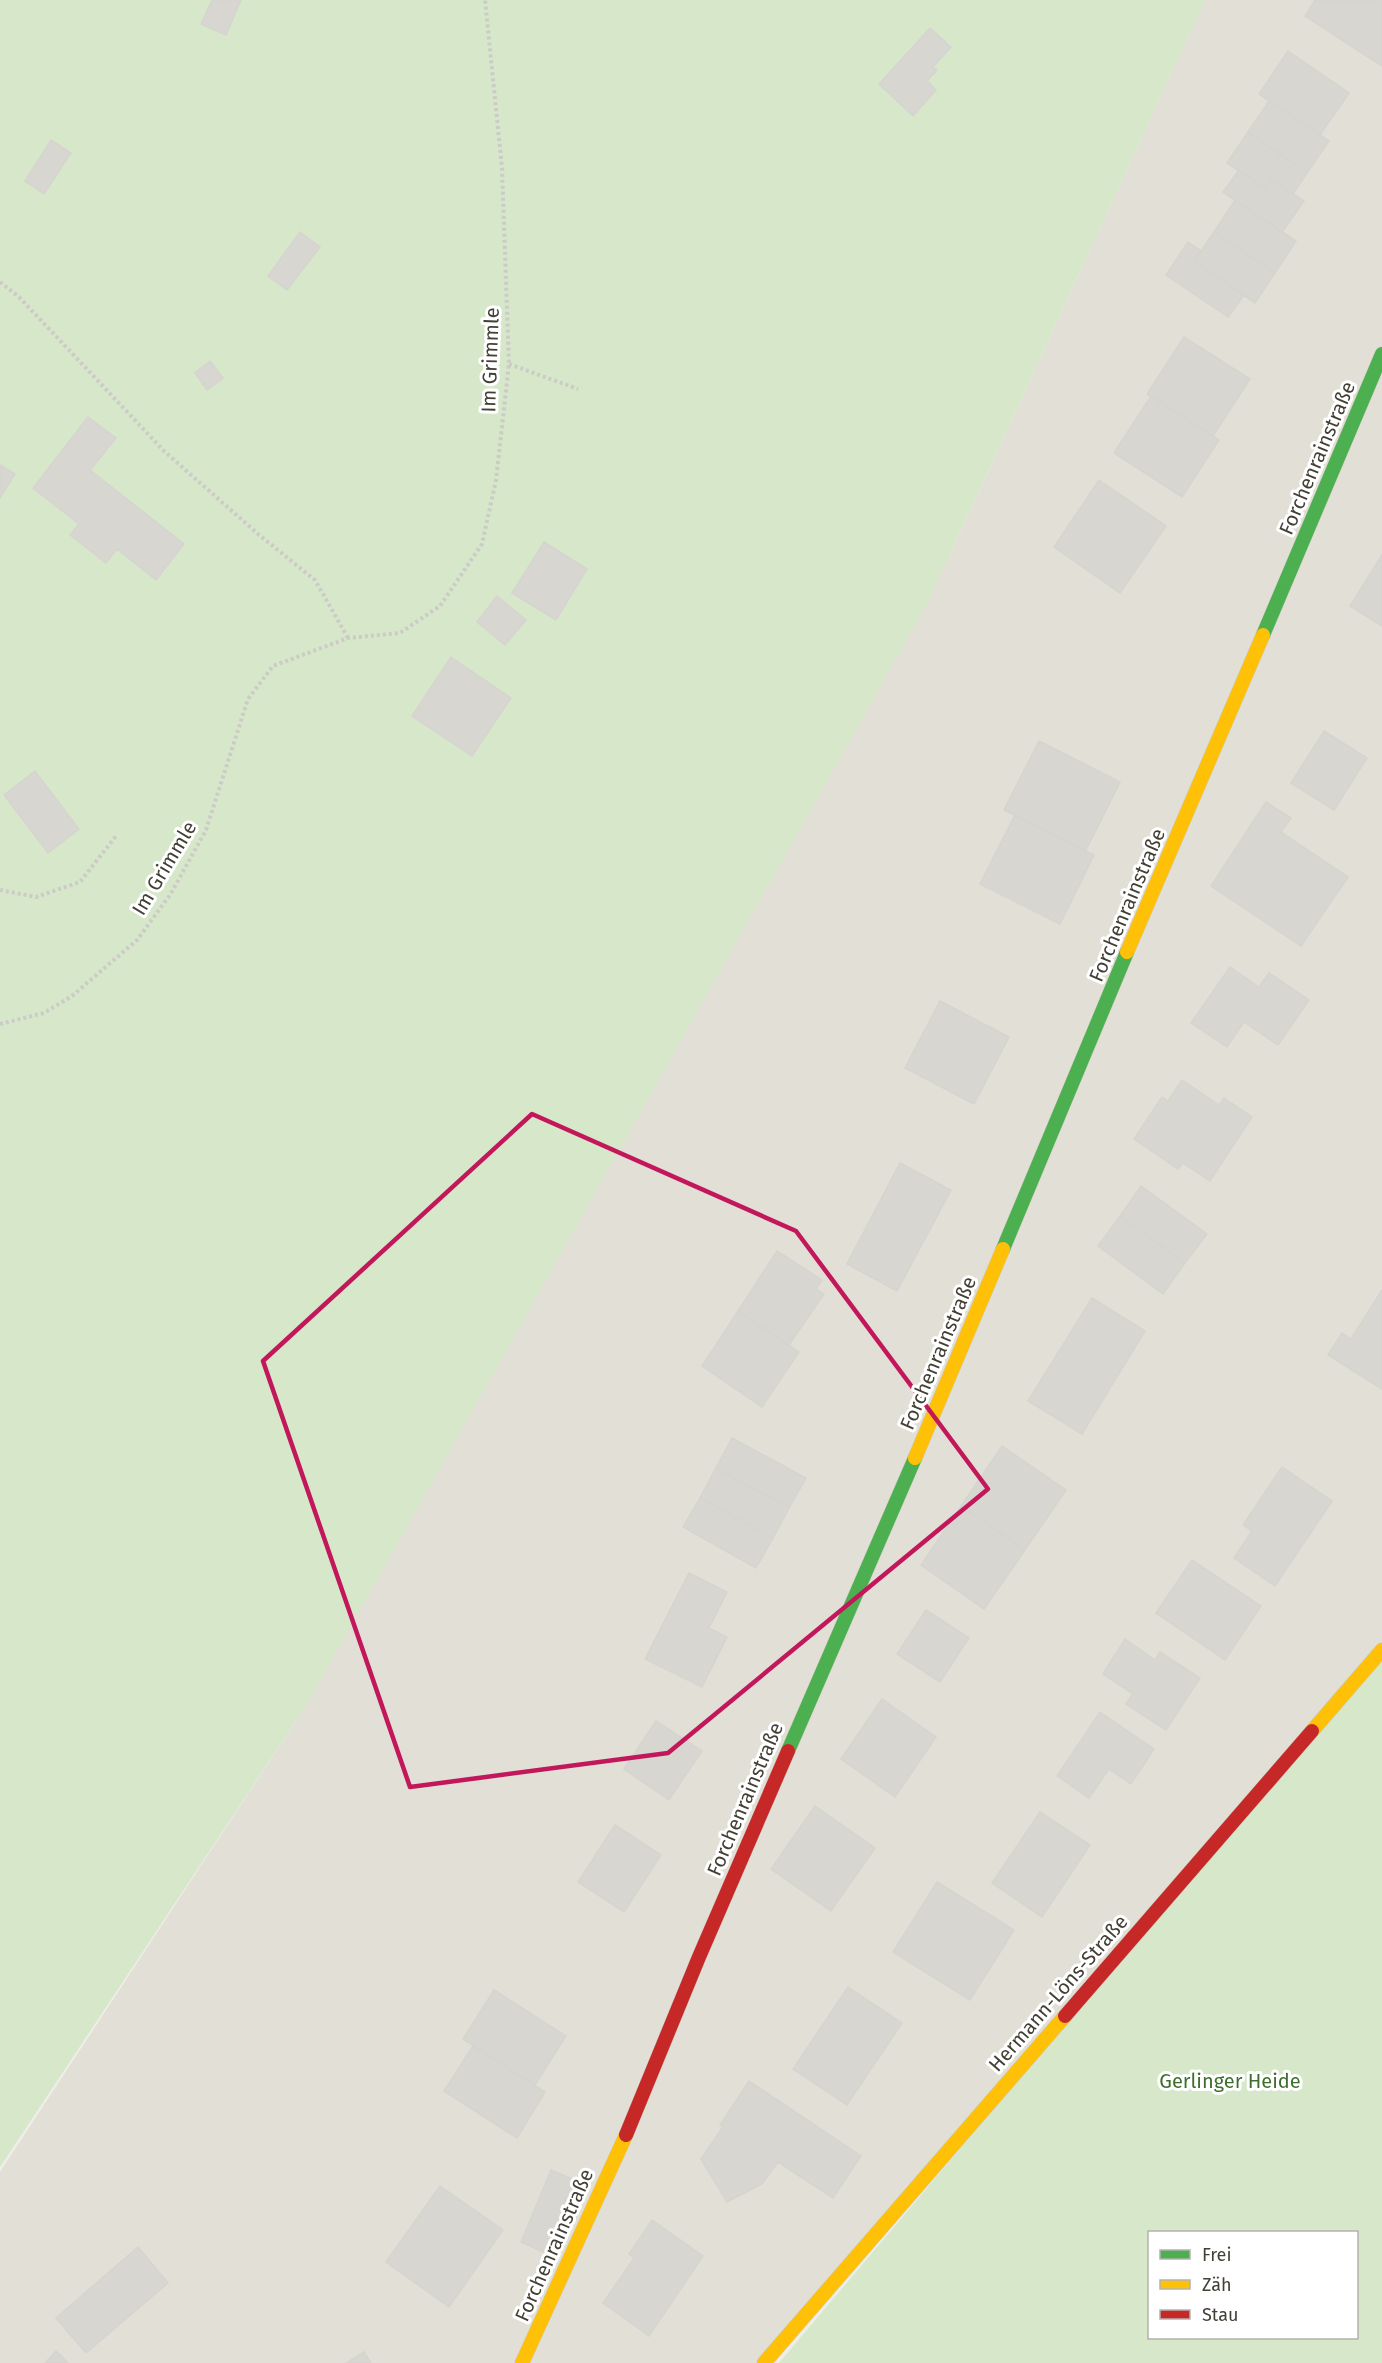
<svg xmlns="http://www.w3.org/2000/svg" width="1382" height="2363" font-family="'Fira Sans',sans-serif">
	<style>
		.residential { fill: #e1dfd6 }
		.green { fill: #d7e7ca; fill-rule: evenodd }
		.building { fill: #d7d6d1; stroke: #d6d4ce; stroke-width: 1.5 }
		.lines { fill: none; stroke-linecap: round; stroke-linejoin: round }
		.fast-casing { stroke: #cccabf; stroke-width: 15 }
		.slow-casing { stroke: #cccabf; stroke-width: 15 }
		.jam-casing { stroke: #cccabf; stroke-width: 15 }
		.path { stroke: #cccbc6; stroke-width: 4; stroke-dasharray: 3 3; stroke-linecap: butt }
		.fast { stroke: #4caf50; stroke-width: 14 }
		.slow { stroke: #ffc107; stroke-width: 14 }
		.jam { stroke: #c62828; stroke-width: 14 }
		.marked { fill: none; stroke: #c2185b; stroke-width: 4.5; stroke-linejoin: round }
		.labels { text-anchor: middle; stroke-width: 6; stroke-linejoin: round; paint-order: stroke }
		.street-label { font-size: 20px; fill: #423f35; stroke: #fff }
		.park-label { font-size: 20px; fill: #3e6e2e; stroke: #fff }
	</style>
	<rect width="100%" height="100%" fill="#eeede8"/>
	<path class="residential" d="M1205 0H1382V1650L764 2363H0V2172L307 1704 948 559Z"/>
	<path class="green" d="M0 0H1205L928 602 307 1704 0 2167Z
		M1382 1650V2363H779ZM1150 2232H1356V2338H1150Z"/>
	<path class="building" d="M212 0H241L226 35 201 24Z
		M1315 0H1382V66L1305 16Z
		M930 28 951 47 933 67 937 70 927 81 936 90 913 116 879 84Z
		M1288 51 1349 93 1320 135 1259 94Z
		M1269 101 1329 141 1307 173 1248 132Z
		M1248 132 1307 173 1293 194 1271 179 1265 188 1227 163Z
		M51 140 71 153 44 194 25 181Z
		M1239 170 1265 188 1271 179 1304 201 1282 232 1223 192Z
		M1235 200 1296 241 1275 273 1214 232Z
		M300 232 320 247 287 290 268 276Z
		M1214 232 1275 273 1255 303 1194 261Z
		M1188 242 1201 251 1194 261 1244 295 1228 317 1166 275Z
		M1184 337 1250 379 1213 436 1147 394Z
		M210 361 223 378 207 390 195 373Z
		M1151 396 1219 440 1182 497 1114 453Z
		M88 417 116 438 90 470 184 544 156 580 117 549 106 563 70 535 79 524 33 488Z
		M0 465 15 474 0 498Z
		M1099 480 1166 526 1120 593 1054 547Z
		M544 542 587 569 556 620 512 593Z
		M1382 555V626L1350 606Z
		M497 596 526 620 505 645 477 622Z
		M451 657 511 698 472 756 412 716Z
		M1324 731 1367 758 1334 810 1291 783Z
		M1039 741 1120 782 1086 850 1004 810Z
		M35 771 79 829 48 853 4 795Z
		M1266 802 1291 818 1281 832 1348 877 1301 946 1211 886Z
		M1015 815 1094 855 1060 924 980 884Z
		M1230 967 1259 987 1269 973 1309 1000 1278 1045 1244 1022 1227 1047 1191 1023Z
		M940 1001 1009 1037 974 1104 905 1068Z
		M1182 1080 1219 1105 1224 1098 1252 1117 1210 1181 1183 1163 1178 1169 1134 1139 1162 1097 1168 1101Z
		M900 1163 951 1190 897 1291 847 1264Z
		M1141 1186 1207 1234 1185 1263 1120 1216Z
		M1120 1216 1185 1263 1163 1294 1098 1246Z
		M777 1251 822 1280 816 1289 824 1294 789 1345 738 1311Z
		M1382 1290V1389L1328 1355 1342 1333 1351 1339Z
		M1092 1298 1145 1331 1082 1434 1028 1401Z
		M738 1311 799 1352 762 1407 702 1366Z
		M732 1438 806 1478 789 1508 716 1468Z
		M1002 1446 1066 1490 1025 1550 961 1506Z
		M1282 1467 1332 1501 1275 1586 1234 1558 1252 1531 1243 1525Z
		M716 1468 789 1508 773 1538 700 1498Z
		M700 1498 773 1538 756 1568 683 1527Z
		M961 1506 1025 1550 984 1609 921 1565Z
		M1192 1560 1261 1606 1225 1660 1156 1613Z
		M689 1573 727 1592 709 1628 727 1637 702 1687 645 1659Z
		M926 1610 969 1638 940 1682 897 1654Z
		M1125 1639 1155 1660 1160 1652 1200 1678 1166 1730 1126 1704 1133 1694 1103 1674Z
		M882 1699 936 1737 895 1797 841 1759Z
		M1100 1712 1154 1749 1131 1784 1109 1769 1089 1798 1057 1776Z
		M656 1721 702 1751 669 1800 624 1769Z
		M815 1806 875 1848 831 1911 771 1869Z
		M1040 1812 1090 1845 1042 1917 992 1883Z
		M615 1825 661 1855 624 1912 578 1882Z
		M937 1882 1014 1930 970 2000 893 1952Z
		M848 1987 902 2023 847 2105 793 2069Z
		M494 1990 566 2036 535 2085 463 2039Z
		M473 2046 545 2092 517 2138 444 2091Z
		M749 2081 861 2156 833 2198 778 2162 762 2184 727 2202 701 2159 723 2127 720 2125Z
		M551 2170 586 2185 555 2257 521 2242Z
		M440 2186 503 2230 449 2307 386 2262Z
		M652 2220 703 2256 649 2336 603 2303 634 2258 629 2254Z
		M138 2247 168 2283 86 2353 56 2318Z
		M56 2351 68 2363H45Z
		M364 2352 371 2363H346Z"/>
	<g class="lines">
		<g class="fast-casing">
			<path id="fast" d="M1263 635 1382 354
				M1003 1249 1127 952
				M788 1751 915 1458"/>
		</g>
		<g class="slow-casing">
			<path id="slow" d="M1127 952 1263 635
				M915 1458 1003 1249
				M1312 1731 1382 1650
				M522 2363 626 2135
				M764 2363 1065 2016"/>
		</g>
		<g class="jam-casing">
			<path id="jam" d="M1065 2016 1312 1731
				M626 2135 699 1957 788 1751"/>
		</g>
		<path class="path" d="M0 282 19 297 164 451 258 534 315 580 348 638
			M509 364 578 389
			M0 890 36 897 80 882 116 836
			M0 1024 44 1013 72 996 137 940 170 895 206 830 248 699 273 666 348 638 400 633 440 606 482 544 496 480 509 364 502 168 485 0"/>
		<use href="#fast" class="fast"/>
		<use href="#slow" class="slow"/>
		<use href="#jam" class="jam"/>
	</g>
	<path class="marked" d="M532 1114 796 1231 988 1489 668 1753 410 1787 263 1361Z"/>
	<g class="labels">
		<g class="street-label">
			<text transform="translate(490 360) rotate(-88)" y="7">Im Grimmle</text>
			<text transform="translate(1317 458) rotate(-67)" y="7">Forchenrainstraße</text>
			<text transform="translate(164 868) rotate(-59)" y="7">Im Grimmle</text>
			<text transform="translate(1127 905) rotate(-67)" y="7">Forchenrainstraße</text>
			<text transform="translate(938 1353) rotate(-67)" y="7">Forchenrainstraße</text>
			<text transform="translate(745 1799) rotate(-67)" y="7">Forchenrainstraße</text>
			<text transform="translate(1058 1993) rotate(-49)" y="7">Hermann-Löns-Straße</text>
			<text transform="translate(554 2245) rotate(-66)" y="7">Forchenrainstraße</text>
		</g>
		<g class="park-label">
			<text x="1230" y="2088">Gerlinger Heide</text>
		</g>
	</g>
	<rect x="1148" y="2231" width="210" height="108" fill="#ffffff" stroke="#b3b2ae" stroke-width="1.5"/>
	<rect x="1160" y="2250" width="30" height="9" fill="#4caf50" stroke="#b3b2ae" stroke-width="1.5"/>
	<text x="1202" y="2261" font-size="18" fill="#423f35">Frei</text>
	<rect x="1160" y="2280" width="30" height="9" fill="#ffc107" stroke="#b3b2ae" stroke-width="1.5"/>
	<text x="1202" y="2291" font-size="18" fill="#423f35">Zäh</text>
	<rect x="1160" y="2310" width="30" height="9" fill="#c62828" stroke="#b3b2ae" stroke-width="1.5"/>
	<text x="1202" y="2321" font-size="18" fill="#423f35">Stau</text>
</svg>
